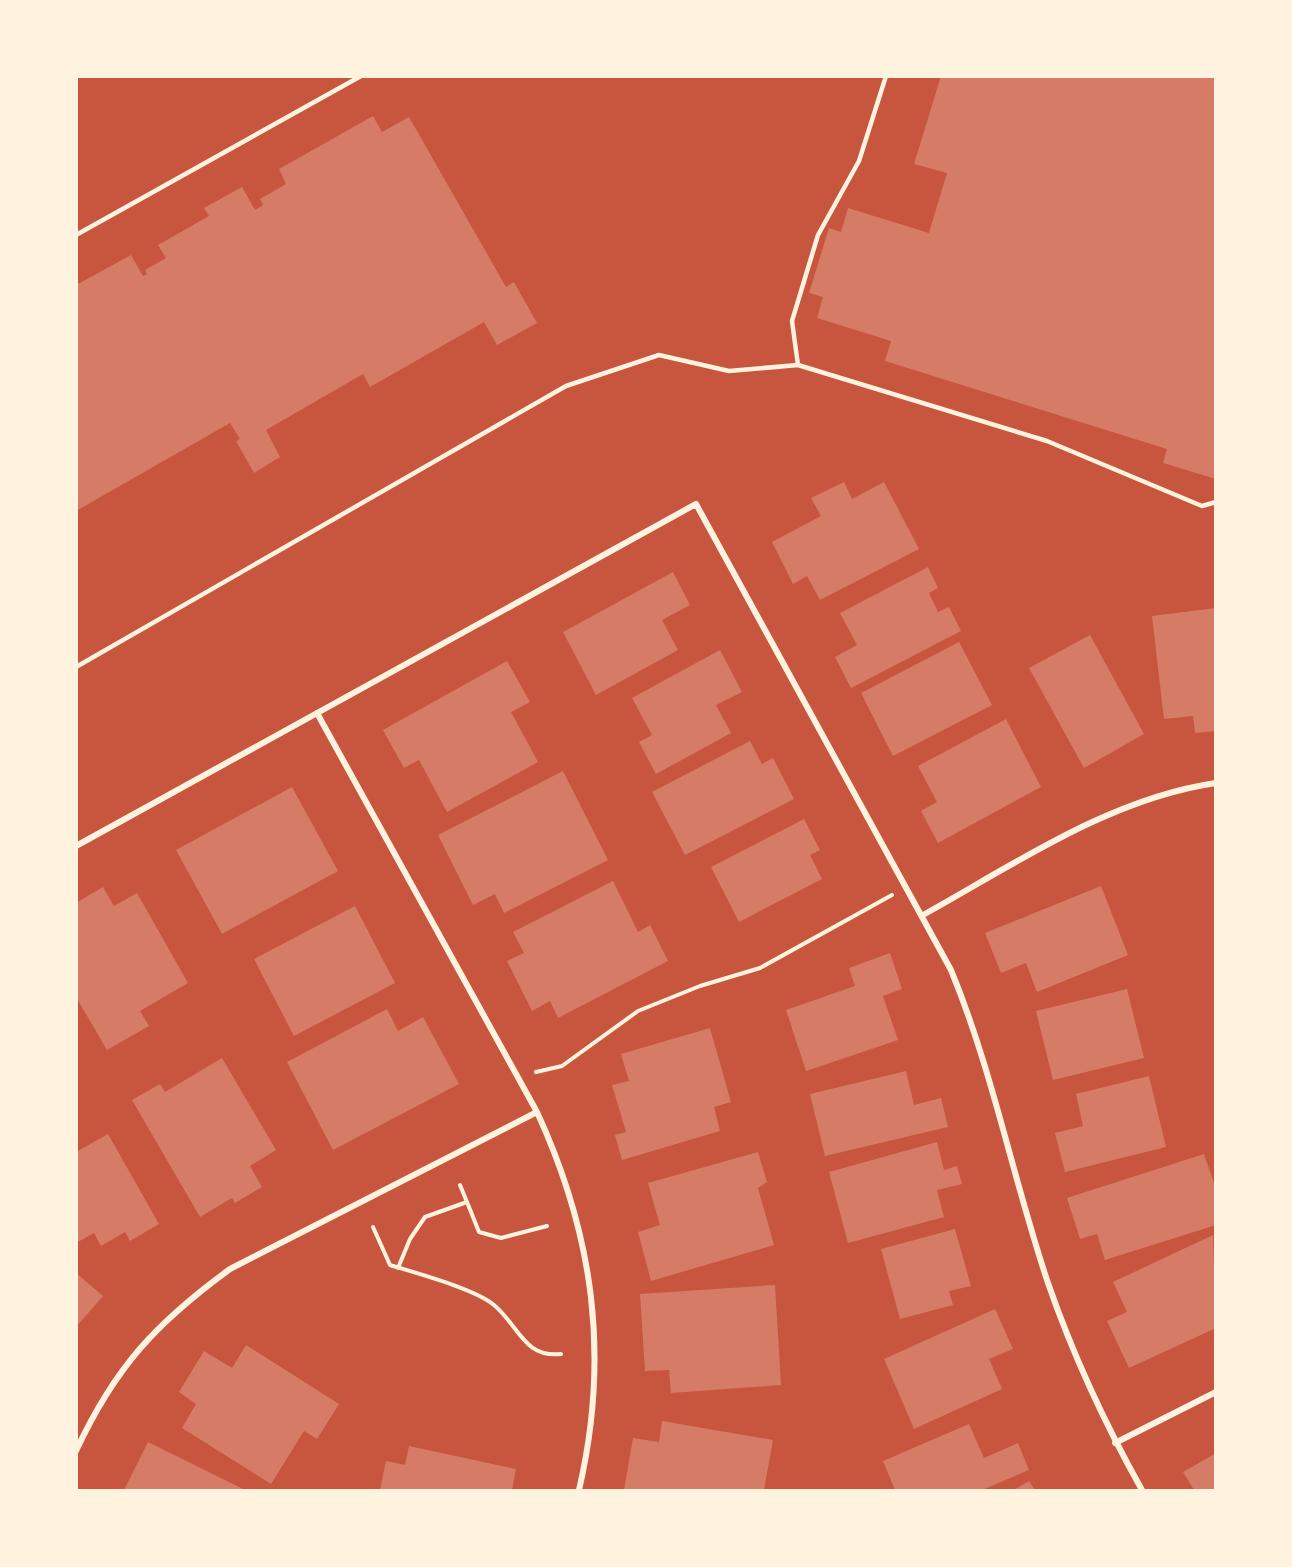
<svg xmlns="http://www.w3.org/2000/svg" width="1292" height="1567" font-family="Barlow,sans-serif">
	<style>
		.building { fill: #d67c66 }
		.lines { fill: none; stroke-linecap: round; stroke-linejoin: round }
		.path { stroke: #fff3e0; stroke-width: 4 }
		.service { stroke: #fff3e0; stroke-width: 4.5 }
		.minor { stroke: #fff3e0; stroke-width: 6 }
	</style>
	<rect width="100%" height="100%" fill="#c8553d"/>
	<path class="building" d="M941 76H1216V479L1163 463 1167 449 885 361 891 341 817 318 823 297 809 293 829 228 841 232 848 208 929 233 947 173 914 164Z
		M373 116 382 132 409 117 506 287 514 282 537 323 497 345 484 322 370 387 363 374 266 430 280 457 254 473 236 441 240 439 230 423 76 511V285L131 255 143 276 147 274 145 270 166 258 158 245 209 216 204 208 242 187 255 210 263 205 260 199 286 184 279 169Z
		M844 482 852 499 884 482 919 549 820 600 807 576 793 584 772 542 821 516 811 498Z
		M928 567 938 588 929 593 938 612 949 607 961 631 851 688 835 657 857 645 840 613Z
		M673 572 690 605 662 620 678 650 596 695 563 632Z
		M1216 608V731L1195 733 1193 716 1164 719 1152 616Z
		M1090 635 1144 734 1084 768 1029 668Z
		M959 642 992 705 893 756 861 693Z
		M720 650 742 692 716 705 731 733 656 774 639 742 652 735 632 698Z
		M507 661 530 702 511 712 538 762 447 812 419 760 404 768 383 730Z
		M1006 719 1041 787 938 843 921 811 937 802 918 766Z
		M750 741 762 764 773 758 794 799 685 855 652 792Z
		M563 771 608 860 504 913 495 894 473 905 438 835Z
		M292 787 338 871 222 934 176 850Z
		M804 819 820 850 810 855 822 879 739 922 711 867Z
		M613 881 638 932 650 925 668 961 558 1018 550 1001 532 1011 507 961 524 953 513 932Z
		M1101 886 1128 955 1037 992 1026 963 1001 973 985 933Z
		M103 887 114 906 137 893 188 983 140 1011 149 1026 107 1050 76 997V903Z
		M355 906 395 983 294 1036 254 959Z
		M890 953 902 989 883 996 898 1040 806 1071 786 1010 855 986 849 968Z
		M1127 989 1144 1058 1053 1080 1036 1011Z
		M387 1009 398 1031 423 1017 459 1084 333 1150 287 1062Z
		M710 1028 731 1102 714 1107 720 1131 622 1160 615 1135 626 1132 612 1085 629 1081 621 1054Z
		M222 1058 276 1150 250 1166 262 1187 235 1203 232 1198 200 1217 132 1100 160 1084 165 1092Z
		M906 1071 914 1105 941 1098 948 1127 825 1156 810 1094Z
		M1149 1076 1166 1147 1065 1172 1055 1133 1083 1126 1076 1094Z
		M108 1134 159 1224 130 1241 125 1232 101 1246 94 1233 76 1243V1152Z
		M937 1142 944 1170 957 1166 962 1184 937 1190 944 1217 848 1243 829 1172Z
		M758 1152 767 1182 758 1188 774 1245 651 1281 638 1232 660 1225 648 1183Z
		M1204 1154 1216 1189V1225L1105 1260 1097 1234 1080 1239 1067 1198Z
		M955 1229 971 1286 949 1291 953 1305 900 1319 881 1249Z
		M1213 1235 1216 1328 1129 1368 1107 1321 1127 1312 1113 1282Z
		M76 1273 103 1296 76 1327Z
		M775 1285 781 1385 671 1393 669 1370 645 1371 640 1294Z
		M995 1309 1013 1349 989 1359 1002 1389 914 1429 884 1359Z
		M246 1345 339 1404 317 1439 304 1431 271 1484 182 1428 196 1404 179 1392 204 1351 232 1368Z
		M662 1421 773 1440 764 1490H624L633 1438 659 1442Z
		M969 1424 984 1458 1018 1443 1029 1470 982 1490H895L883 1461Z
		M148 1442 245 1490H124Z
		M409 1446 516 1469 512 1490H380L386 1461 405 1465Z
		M1216 1453V1490H1194L1183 1472Z
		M1029 1481 1035 1490H1014Z"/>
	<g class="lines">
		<path class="path" d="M536 1072 562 1066 638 1011 700 986 760 968 892 895
			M467 1202 479 1232 501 1238 547 1226
			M373 1227 390 1265C416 1273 475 1289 494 1305 519 1326 524 1358 561 1354
			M398 1268 410 1239 425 1217 467 1202 460 1185"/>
		<path class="service" d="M76 235 361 76
			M798 365 792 321 818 235 859 161 886 76
			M76 667 566 386 659 355 729 371 798 365 1047 441 1202 506 1216 502"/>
		<path class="minor" d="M317 713 537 1112C594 1236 610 1357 579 1490
			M76 846 696 504 951 970C993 1072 1013 1179 1048 1283 1073 1355 1105 1424 1142 1490
			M923 915C1015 864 1111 798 1216 783
			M1115 1443 1216 1392
			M76 1451C115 1367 156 1323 230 1269L537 1112"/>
	</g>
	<rect width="1292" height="1567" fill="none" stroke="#fff3e0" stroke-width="156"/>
</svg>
